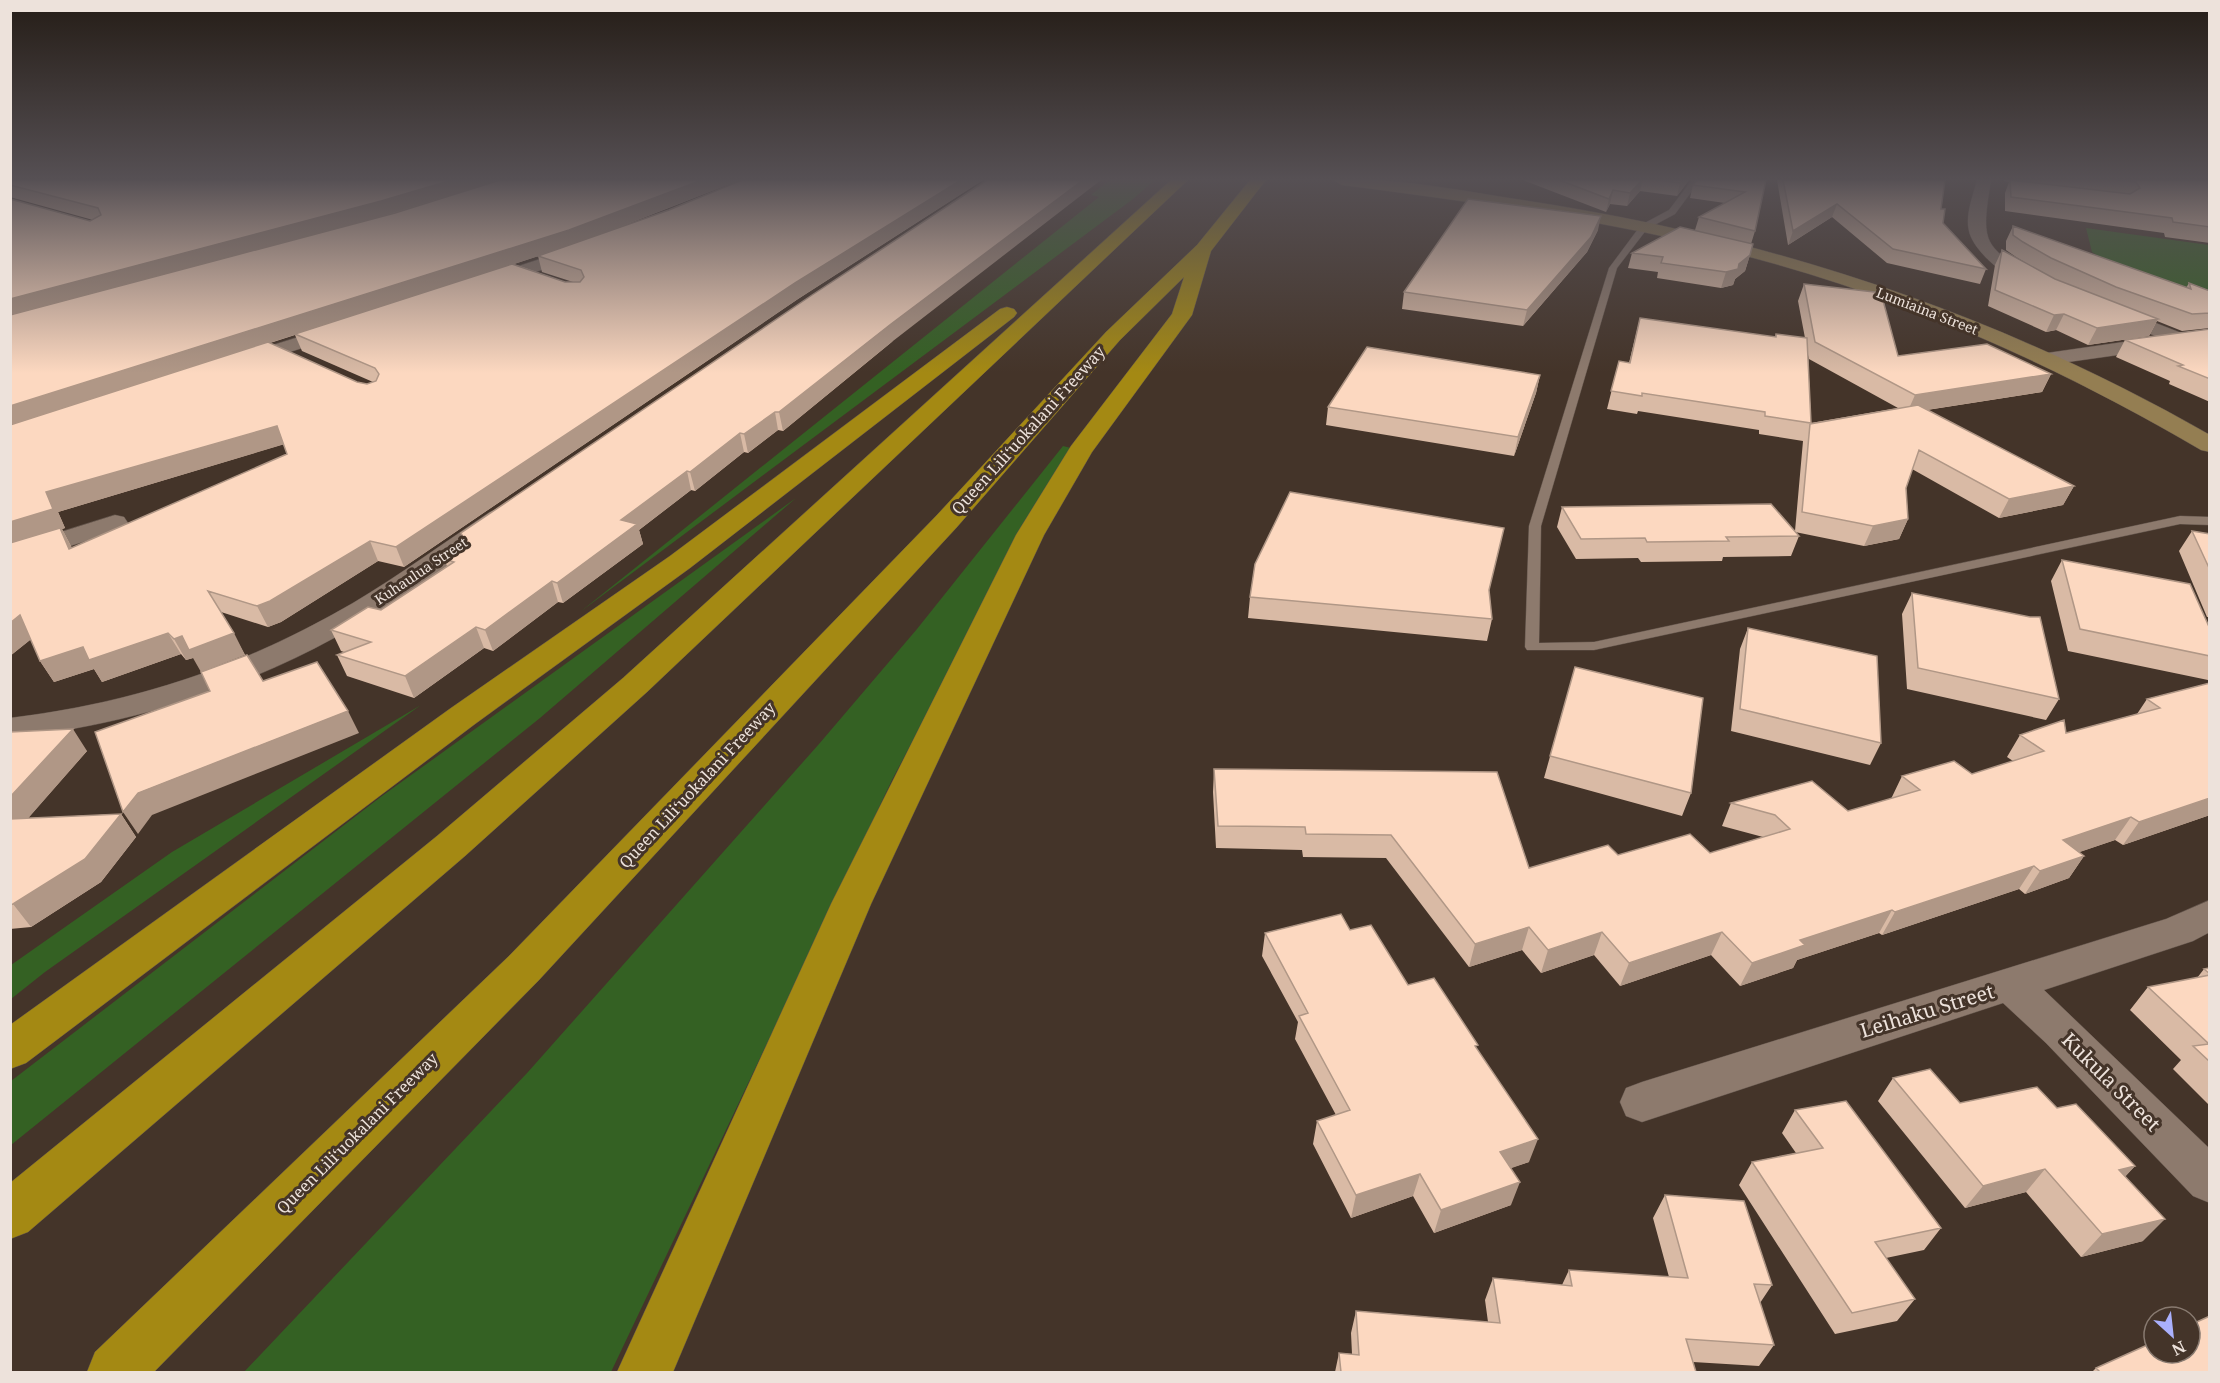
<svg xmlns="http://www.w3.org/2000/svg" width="2220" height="1383" font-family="'Noto Serif',serif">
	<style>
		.green { fill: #346123 }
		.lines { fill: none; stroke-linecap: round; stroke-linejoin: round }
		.lane-casing { stroke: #61534a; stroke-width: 1 }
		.street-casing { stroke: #61534a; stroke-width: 1 }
		.secondary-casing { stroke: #61534a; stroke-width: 1 }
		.highway-casing { stroke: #61534a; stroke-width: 1 }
		.lane { fill: #8d7a6d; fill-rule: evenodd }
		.street { fill: #8d7a6d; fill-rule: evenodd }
		.secondary { fill: #947e52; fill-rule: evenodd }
		.highway { fill: #a48913; fill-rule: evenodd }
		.wall { fill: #d9baa5; fill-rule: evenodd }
		.shaded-wall { fill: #b09786 }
		.building { fill: #fcd8c0; stroke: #b09786; stroke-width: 1.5 }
		.labels { text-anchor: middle; stroke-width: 6; stroke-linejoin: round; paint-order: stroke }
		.far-street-label { font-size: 14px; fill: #ede2db; stroke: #443429 }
		.street-label { font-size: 16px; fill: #ede2db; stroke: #443429 }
		.near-street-label { font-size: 20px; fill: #ede2db; stroke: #443429 }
	</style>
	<rect width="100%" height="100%" fill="#443429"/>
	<path class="green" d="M1110 180H1155L1133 199 580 612 1099 197 1091 195Z
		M2086 228 2209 245V305L2122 272 2092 252Z
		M1063 446 1071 448 1022 534 892 780 611 1372H244L528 1072 819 744 917 629Z
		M796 498 540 718 11 1145V1081L382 796Z
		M421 705 45 972 11 999V965L172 852Z"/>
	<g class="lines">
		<g class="lane-casing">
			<path id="lane" d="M1692 180H1700L1675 214 1647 229 1617 268 1541 526 1539 643 1594 642 2180 516 2210 517V525L2180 524 1594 650H1527L1525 647 1529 526 1609 268 1641 225 1669 210Z"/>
		</g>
		<g class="street-casing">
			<path id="street" d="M1977 180H1991C1981 242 1981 249 2041 276L2044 280 2041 284C2018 290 1974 254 1969 231 1965 215 1973 196 1977 180Z
				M580 246 586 247 589 251 586 255 494 286H482L479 282 482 278Z
				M2112 306 2184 334 2210 330V342L2047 365 2040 363 2037 359 2040 355 2047 353 2158 337 2105 316 2102 312 2105 308Z
				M340 324 347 326 350 330 347 334 242 367 235 365 232 361 235 357Z
				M499 509 508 512 512 517 508 522C451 563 395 604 334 638 234 693 124 725 10 738V718C135 703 245 666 353 603 400 575 445 542 490 512Z
				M115 515 124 517 128 523 124 529 10 565V548Z
				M2210 900V932L2193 941 2044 990 2210 1149V1203L2193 1196 2046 1043 2003 1003 1642 1122 1626 1116 1620 1102 1626 1088 1642 1082 2166 919Z"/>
		</g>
		<g class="secondary-casing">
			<path id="secondary" d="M1334 180C1397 177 1461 191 1522 200 1767 237 1995 312 2210 435V452L2201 450C2048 360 1884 288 1710 247 1589 218 1466 201 1342 185Z"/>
		</g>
		<g class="highway-casing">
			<path id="highway" d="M1171 180H1188L647 692 465 856 28 1232 10 1239V1183L437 836 623 678Z
				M1250 180H1266L1211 251 1192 315 1092 452 1044 535 871 904 673 1372H617L831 904 1016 535 1071 446 1172 314 1184 277 1120 340 957 527 539 980 154 1372H87L95 1352 509 956 937 515 1106 332 1197 245Z
				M1007 307 1014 309 1017 313 1014 317 690 568 475 724 26 1063 10 1069V1025L451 708 670 556 1000 309Z"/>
		</g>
		<use href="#lane" class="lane"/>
		<use href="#street" class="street"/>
		<use href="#secondary" class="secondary"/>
		<use href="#highway" class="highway"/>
	</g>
	<path class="wall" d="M10 180H740L610 231 669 210 742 180H983L798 299 404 567 378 561 281 622 268 627 221 612 245 655 193 658 186 660 181 654 102 682 94 669 54 682 40 661 31 639 10 656V199L90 221 93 220 10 197ZM538 256 542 272 573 282H565L514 264ZM295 335 302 351 373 382 367 384 357 382 270 343ZM284 444 287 454 72 548 62 529 65 528 58 512Z
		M1523 180H1689L1677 196 1640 191 1627 206 1610 204 1606 212Z
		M1766 180 1755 231 1751 244 1750 255 1745 271 1735 279 1733 285 1721 288 1657 278 1658 272 1628 268 1632 253 1695 230 1699 217 1725 203 1690 198 1693 185Z
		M1777 180H1945L1941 209 1943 223 1986 269 1980 284 1887 263 1832 217 1788 245Z
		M2004 180H2210V243L2165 237 2164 233 2005 211V193L2009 182 2004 181Z
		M2013 226 2186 288 2189 283 2210 291V328L2182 331 2157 321 2149 336 2088 345 2056 330 2046 332 1988 306 1995 265 2002 250 2041 272 2016 257 2006 250V241Z
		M1598 230 1587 252 1523 326 1402 309 1404 292Z
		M1804 284 1884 304 1898 356 2051 374 2042 392 1927 410 2074 486 2063 505 1999 518 1912 469 1906 488 1908 519 1899 539 1864 546 1795 532 1799 536 1791 556 1723 557 1722 561 1641 562 1638 558 1576 559 1557 527 1562 507 1795 531 1803 441 1759 434V430L1638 411 1637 414 1607 409 1619 361 1629 363 1640 318 1775 337 1776 334 1805 338 1798 301ZM1808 355 1809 359 1898 408 1811 423Z
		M2210 329V402L2169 384 2170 381 2116 357 2125 340Z
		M893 341 783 431 778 430 748 453 744 452 695 491 691 490 639 530 643 544 563 603 558 602 493 651 484 648 414 698 347 676 337 655 344 652 341 651 331 630 381 610 447 566 444 559 466 545 461 533Z
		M1540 375 1536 393 1514 456 1326 425 1328 407Z
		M2192 531 2210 534V617H2207L2179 551Z
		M2062 560 2210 629V677L2208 680 2068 651 2051 581Z
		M1489 591 1492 619 1487 641 1248 618 1250 597Z
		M1912 593 2059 699 2046 720 1907 689 1902 614Z
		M1748 628 1881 743 1870 765 1731 731 1740 649Z
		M1575 667 1691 793 1682 816 1544 778Z
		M2210 683V815L2123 845 2115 840 2079 852 2084 856 2069 878 2025 894 2019 889 1882 935 1879 933 1797 960 1793 968 1740 986 1711 955 1620 986 1594 955 1541 973 1522 950 1469 967 1386 858 1303 857 1302 850 1216 848 1213 792 1214 769 1529 868 1618 855 1710 853 1763 837 1722 826 1731 803 1848 811 1891 799 1902 776 1972 774 2013 761 2007 757 2020 735 2066 733 2137 714 2147 699Z
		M10 732 87 751 28 818 121 814 136 837 101 882 31 927 10 929Z
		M1350 930 1477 1049 1529 1162 1510 1168 1511 1205 1434 1233 1413 1196 1351 1218 1313 1144 1317 1121 1336 1115 1295 1039 1298 1022 1262 956 1265 933Z
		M2210 968V1106L2173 1069 2181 1060 2130 1010 2148 987 2197 978 2204 969Z
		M1893 1078 1960 1103 2057 1108 2135 1166 2125 1176 2143 1241 2081 1257 2026 1192 1965 1208 1878 1101Z
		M1795 1110 1941 1228 1924 1250 1886 1258 1915 1299 1897 1321 1835 1334 1739 1185 1752 1162 1796 1153 1782 1133Z
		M1665 1195 1772 1285 1760 1303 1774 1345 1759 1366 1693 1362 1696 1372H1335L1339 1353 1352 1354 1351 1333 1356 1311 1488 1322 1485 1300 1493 1278 1562 1285 1569 1270 1669 1277 1653 1218Z
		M2096 1368 2210 1372H2092Z"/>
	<path class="shaded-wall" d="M452 180H501L386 215 10 318V299Z
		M702 180H740L573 245 10 427V406Z
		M961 180H983L798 299 404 567 396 547 795 283Z
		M1083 180H1101L893 341 783 431 779 412 891 324Z
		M1642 180H1643L1640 191 1627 206 1630 193Z
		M1683 180H1689L1677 196 1680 183Z
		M1613 190 1610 204 1606 212 1609 199Z
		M1837 204 1832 217 1788 245 1793 231Z
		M1601 216 1598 230 1587 252 1523 326 1527 310Z
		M1750 255 1745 271 1735 279 1733 285 1721 288 1726 272Z
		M2064 314 2056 330 2046 332 2054 315Z
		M2158 319 2149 336 2088 345 2097 328Z
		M2051 374 2042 392 1907 413 1915 395Z
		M1540 375 1536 393 1514 456 1518 437Z
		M775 412 778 430 748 453 744 434Z
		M277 426 285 444 58 512 65 528 62 529 72 548 81 570 10 545V522L46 492Z
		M740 433 744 452 695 491 690 472Z
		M687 471 691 490 639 530 643 544 563 603 557 583 621 520Z
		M2074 486 2063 505 1999 518 2009 499Z
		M1908 519 1899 539 1864 546 1873 526Z
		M370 541 378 561 281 622 268 627 257 606Z
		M552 581 558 602 493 651 485 630Z
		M20 615 34 637 10 656V623Z
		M476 627 484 648 414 698 405 676Z
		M168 633 181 654 102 682 94 669 54 682 40 661 83 647Z
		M234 633 245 655 201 672 193 658 186 660 174 639 182 636Z
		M348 711 359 733 152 815 138 834 123 812 138 793Z
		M73 729 87 751 10 839V797Z
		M2210 798V815L2123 845 2139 822Z
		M121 814 136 837 101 882 31 927 13 904Z
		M2131 817 2115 840 2048 863 2063 840Z
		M2084 856 2069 878 2025 894 2040 871Z
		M2034 866 2019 889 1882 935 1895 912Z
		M1892 910 1879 933 1797 960 1793 968 1740 986 1752 963 1800 940Z
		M1529 927 1522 950 1469 967 1475 944Z
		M1602 932 1594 955 1541 973 1548 950Z
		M1722 932 1711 955 1620 986 1629 963Z
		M1538 1139 1529 1162 1492 1175 1500 1152Z
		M2135 1166 2114 1189 2119 1170Z
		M2045 1169 2026 1192 1965 1208 1983 1186Z
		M1420 1174 1413 1196 1351 1218 1356 1195Z
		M1520 1182 1511 1205 1434 1233 1441 1210Z
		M2165 1219 2143 1241 2081 1257 2102 1234Z"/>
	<path class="building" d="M10 180H452L381 201 10 299V199L90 221 101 215 98 208 10 185Z
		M500 180H702L569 230 10 406V315L395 213Z
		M742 180H961L795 283 396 547 370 541 270 601 257 606 208 591 234 633 189 650 182 636 174 639 168 633 89 660 83 647 40 661 20 615 10 623V543L60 528 69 549 287 454 277 426 46 492 53 509 10 522V425L268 342 357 382 367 384 376 381 379 374 375 368 295 334 512 264 565 282H580L584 277 581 270 538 256 669 210Z
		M987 180H1083L891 324 779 412H775L744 434 740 433 690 472 687 471 621 520 637 524 557 583 552 581 485 630 476 627 405 676 337 655 371 642 331 630 368 607 381 610 454 562 444 559 467 544 461 533 812 295Z
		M1559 180H1642L1630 193 1613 190 1609 199Z
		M1657 180H1683L1680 183Z
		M1697 180H1766L1755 231 1699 217 1745 192 1693 185Z
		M1783 180H1945L1941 209H1945L1943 223 1986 269 1893 249 1837 204 1793 231Z
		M2010 180 2130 194 2140 188 2136 182 2118 180H2210V227L2173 222 2172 218 2011 197Z
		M1468 199 1601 216 1591 237 1527 310 1404 292Z
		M2013 226 2191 289 2189 283 2210 291V313L2192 314 2116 287 2051 258 2023 242 2013 235Z
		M1680 227 1753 244 1750 255 1739 264 1738 269 1726 272 1661 263 1663 257 1632 253Z
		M2002 250 2055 279 2158 319 2097 328 2064 314 2054 315 1995 290Z
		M1804 284 1883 293 1884 304 1898 356 1987 344 2051 374 1915 395 1815 342Z
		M1640 318 1776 337V334L1807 338 1811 423 1765 416V412L1642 393V396L1611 391 1619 361 1630 363Z
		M2210 329V379L2178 366 2183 365 2125 340Z
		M1367 347 1540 375 1518 437 1328 407Z
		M1918 405 2074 486 2009 499 1919 450 1906 488 1908 519 1873 526 1802 512 1810 424Z
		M1290 492 1504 528 1489 590 1492 619 1250 597 1255 564Z
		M1771 504 1799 536 1726 537 1729 541 1647 542 1645 538 1581 539 1562 507Z
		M2192 531 2210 534V570Z
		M2062 560 2190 584 2210 629V656L2080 629Z
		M1912 593 2030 617H2040L2059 699 1918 668Z
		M1748 628 1877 656 1881 743 1740 709Z
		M247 655 263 681 317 662 348 711 138 793 123 812 95 732 210 691 201 672Z
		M1575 667 1703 698 1691 793 1550 756Z
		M2210 683V798L2139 822 2131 817 2063 840 2084 856 2040 871 2034 866 1895 912 1892 910 1800 940 1805 945 1752 963 1722 932 1629 963 1602 932 1548 950 1529 927 1475 944 1391 835 1306 834 1305 827 1218 826 1214 769 1497 772 1529 868 1608 845 1618 855 1690 834 1710 853 1790 829 1775 815 1731 803 1812 781 1848 811 1920 790 1902 776 1954 761 1972 774 2044 751 2020 735 2064 720 2066 733 2160 708 2147 699Z
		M73 729 10 797V732Z
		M121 814 85 859 13 904 10 905V819Z
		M1341 914 1350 930 1371 925 1408 985 1434 978 1478 1045 1475 1046 1538 1139 1500 1152 1520 1182 1441 1210 1420 1174 1356 1195 1317 1121 1350 1110 1299 1016 1308 1013 1265 933Z
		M2210 968V974L2204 969Z
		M2210 975V1062L2193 1046 2209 1044 2148 987Z
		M1930 1069 1960 1103 2037 1087 2057 1108 2076 1104 2135 1166 2119 1170 2165 1219 2102 1234 2045 1169 1983 1186 1893 1078Z
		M1846 1101 1941 1228 1875 1242 1915 1299 1852 1313 1752 1162 1823 1148 1795 1110Z
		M1665 1195 1744 1201 1772 1285 1754 1284 1774 1345 1686 1339 1696 1372H1341L1339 1353 1359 1355 1356 1311 1500 1323 1493 1278 1572 1286 1569 1270 1688 1278Z
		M2210 1316V1372H2100L2096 1368 2154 1342V1353H2190V1325Z"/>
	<linearGradient id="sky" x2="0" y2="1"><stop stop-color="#251d17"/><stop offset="0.48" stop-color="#565054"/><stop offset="1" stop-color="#565054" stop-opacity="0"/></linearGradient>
	<rect width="2220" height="373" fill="url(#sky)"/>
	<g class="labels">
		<g class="far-street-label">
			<text transform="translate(1927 311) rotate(21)" y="5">Lumiaina Street</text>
			<text transform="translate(421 571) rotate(-34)" y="5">Kuhaulua Street</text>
		</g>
		<g class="street-label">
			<text transform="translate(1028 430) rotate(-48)" y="6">Queen Liliʻuokalani Freeway</text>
			<text transform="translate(697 785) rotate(-47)" y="6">Queen Liliʻuokalani Freeway</text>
			<text transform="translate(357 1133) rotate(-45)" y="6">Queen Liliʻuokalani Freeway</text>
		</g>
		<g class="near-street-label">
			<text transform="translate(1927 1011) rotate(-17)" y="7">Leihaku Street</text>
			<text transform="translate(2111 1082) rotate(45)" y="7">Kukula Street</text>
		</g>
	</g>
	<rect width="2220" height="1383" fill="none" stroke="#ede2db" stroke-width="24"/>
	<g transform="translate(2172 1335) rotate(153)"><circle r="28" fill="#443429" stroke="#887a70" stroke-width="1.5"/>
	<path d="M0-4.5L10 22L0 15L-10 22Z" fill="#aab0fc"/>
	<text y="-9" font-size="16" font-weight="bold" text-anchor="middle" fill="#ede2db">N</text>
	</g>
</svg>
